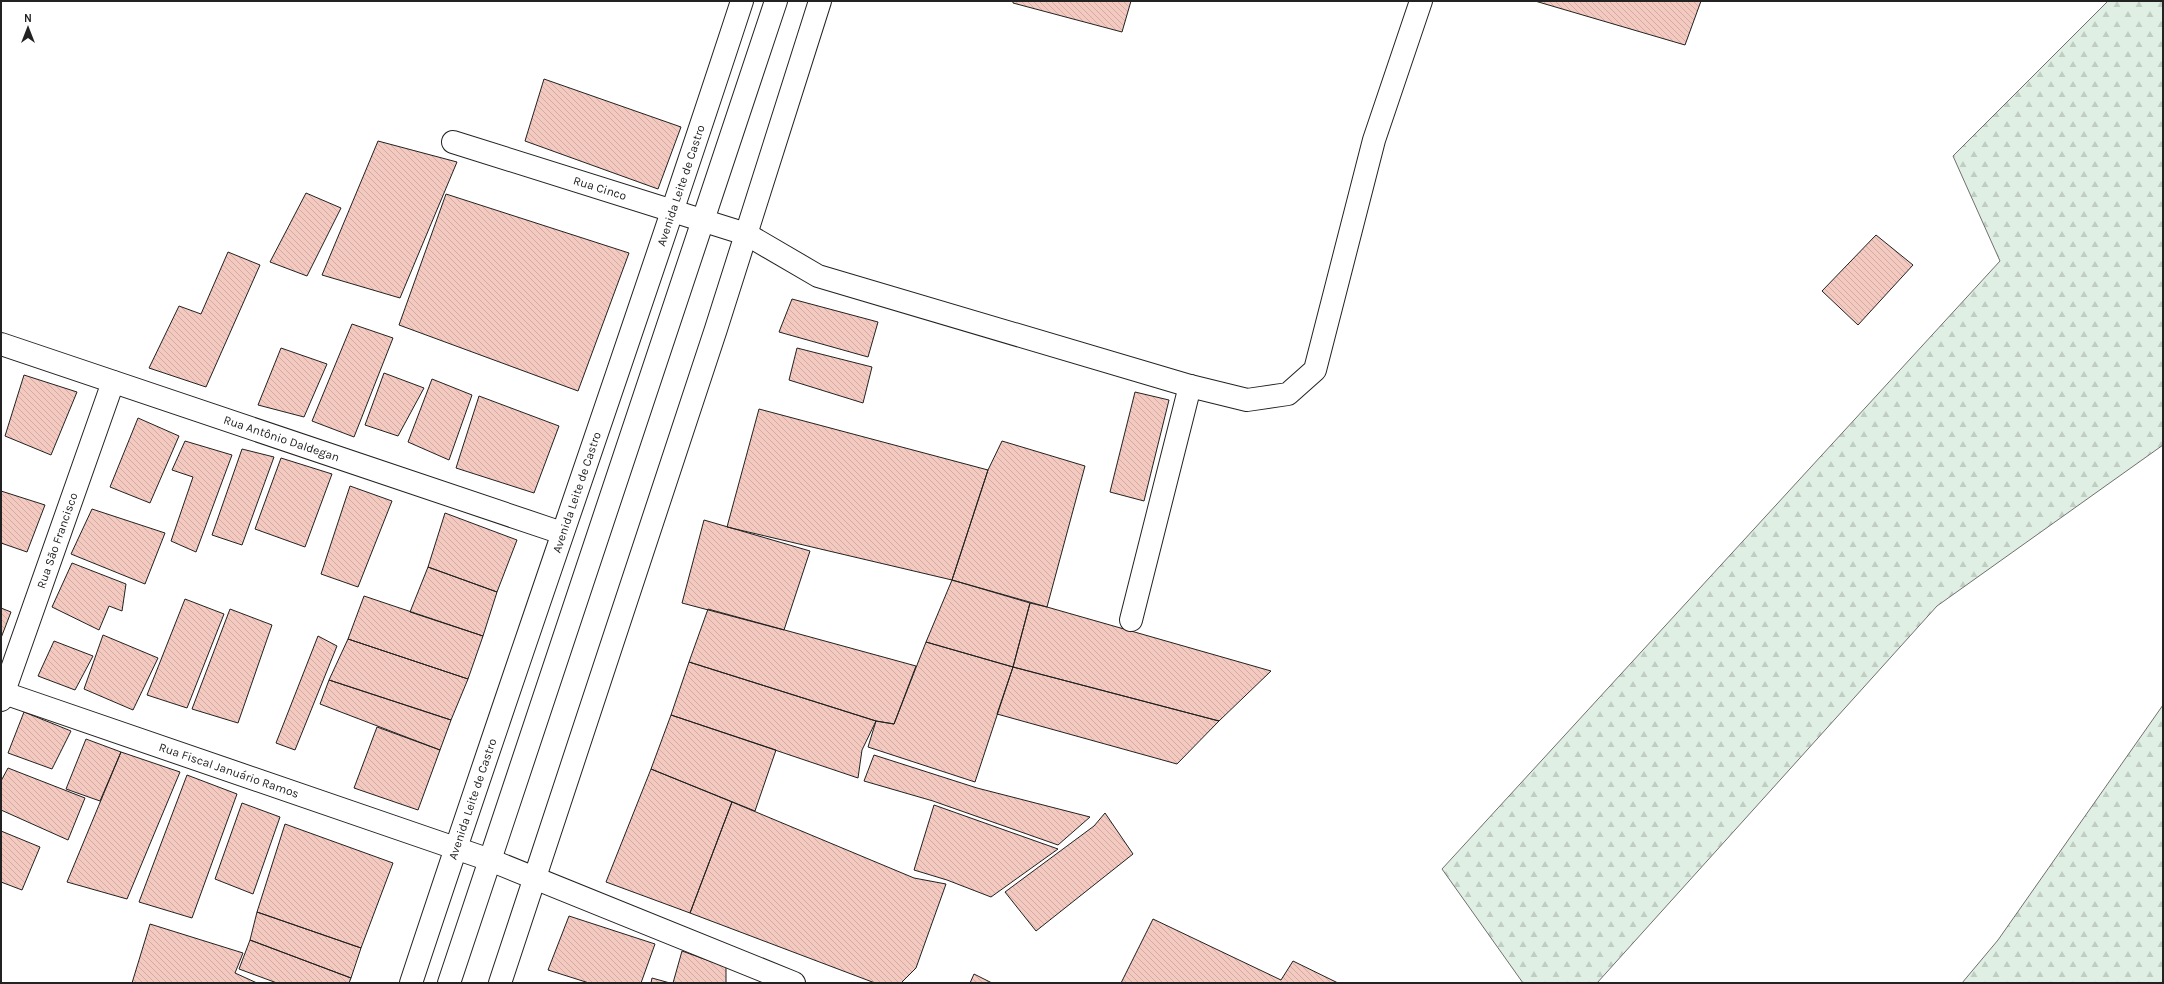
<svg xmlns="http://www.w3.org/2000/svg" width="2164" height="984" font-family="Karla,sans-serif">
	<style>
		.forest { fill: url(#forest-firs); stroke: #6f6f6f }
		.building { fill: url(#building-back-hatch); stroke: #222 }
		.lines { fill: none; stroke-linecap: round; stroke-linejoin: round }
		.minor-casing { stroke: #222; stroke-width: 24 }
		.highway-casing { stroke: #222; stroke-width: 24 }
		.minor { stroke: #fff; stroke-width: 22 }
		.highway { stroke: #fff; stroke-width: 22 }
		.labels { text-anchor: middle; stroke-width: 3; stroke-linejoin: round; paint-order: stroke }
		.street-label { font-size: 12px; fill: #222; stroke: #fff }
	</style>
	<defs>
		<pattern id="forest-firs" width="22" height="20" patternUnits="userSpaceOnUse"><rect width="22" height="20" fill="#e0efe3"/><path d="M5 1l3.5 6h-7zM16 11l3.5 6h-7z" fill="#c0cdc2"/></pattern>
		<pattern id="building-back-hatch" width="6" height="6" patternUnits="userSpaceOnUse"><rect width="6" height="6" fill="#f3c9c0"/><path d="M-1 5l2 2M0 0l6 6M5-1l2 2" fill="none" stroke="#d0aca5"/></pattern>
	</defs>
	<rect width="100%" height="100%" fill="#fff"/>
	<path class="forest" d="M2108 1H2163V445L1937 606 1597 983H1523L1442 869 2000 261 1953 156Z
		M2163 705V983H1962L1998 940Z"/>
	<path class="building" d="M1013 1H1131L1122 32 1013 3Z
		M1535 1H1701L1685 45Z
		M544 79 681 127 658 189 525 141Z
		M378 141 457 162 400 298 322 275Z
		M306 193 341 208 307 276 270 262Z
		M446 194 629 253 578 391 399 325Z
		M1876 235 1913 265 1858 325 1822 291Z
		M228 252 260 265 206 387 149 368 179 306 201 314Z
		M792 299 878 322 868 357 779 332Z
		M352 324 393 338 354 437 312 421Z
		M281 348 327 364 304 417 258 405Z
		M797 348 872 367 863 403 789 380Z
		M384 373 424 388 398 436 365 425Z
		M24 375 77 392 51 455 5 436Z
		M432 379 472 395 449 460 408 442Z
		M1135 392 1169 400 1144 501 1110 492Z
		M479 396 559 426 534 493 456 468Z
		M759 409 988 470 952 580 727 527Z
		M138 418 179 436 150 503 110 487Z
		M185 441 232 455 196 552 171 541 193 477 172 470Z
		M1002 441 1085 466 1047 607 952 580 988 470Z
		M242 449 274 457 242 545 212 535Z
		M281 458 332 474 305 547 255 529Z
		M350 486 392 501 358 587 321 574Z
		M1 491 45 505 27 552 1 543Z
		M92 509 165 533 145 584 71 554Z
		M445 513 517 540 497 592 428 567Z
		M704 520 810 551 784 630 682 603Z
		M72 563 126 584 122 611 109 606 99 630 52 607Z
		M428 567 497 592 483 636 410 612Z
		M952 580 1030 603 1013 667 926 642Z
		M364 596 483 636 468 679 348 639Z
		M185 599 224 614 187 708 147 695Z
		M1030 603 1047 607 1271 671 1219 721 1013 667Z
		M1 608 11 612 1 638Z
		M230 609 272 625 238 723 192 709Z
		M708 609 916 666 894 724 876 721 689 662Z
		M103 635 158 658 133 710 84 689Z
		M318 636 337 646 295 750 276 743Z
		M348 639 468 679 451 720 329 680Z
		M54 641 93 656 75 690 38 676Z
		M926 642 1013 667 975 782 868 747 876 721 894 724Z
		M689 662 876 721 862 750 858 778 671 715Z
		M1013 667 1219 721 1177 764 997 714Z
		M329 680 451 720 440 750 320 704Z
		M24 712 71 731 52 769 8 753Z
		M671 715 776 750 755 811 651 769Z
		M377 727 440 750 418 810 354 788Z
		M86 739 121 752 100 801 66 789Z
		M121 752 180 772 127 899 67 882Z
		M874 755 977 788 1090 817 1058 845 933 801 864 781Z
		M8 768 85 798 68 840 1 810V781Z
		M651 769 732 802 690 913 606 882Z
		M187 775 237 794 192 918 139 902Z
		M732 802 914 878 946 884 916 968 901 983H875L690 913Z
		M242 803 280 817 253 894 215 879Z
		M934 805 1058 849 991 897 947 880 914 870Z
		M1105 813 1133 854 1036 931 1005 892 1094 826Z
		M285 824 393 863 361 948 257 912Z
		M1 831 40 847 22 890 1 882Z
		M257 912 361 948 351 978 250 940Z
		M569 916 655 944 641 983H589L548 970Z
		M1153 919 1281 980 1293 961 1338 983H1121Z
		M150 924 243 953 235 973 257 983H132Z
		M250 940 351 978 349 983H277L239 969Z
		M682 951 726 967V983H673Z
		M974 974 992 983H970Z
		M652 978 670 983H651Z"/>
	<g class="lines">
		<g class="minor-casing">
			<g id="minor">
				<path id="s1" d="M453 142 746 234 818 276 1190 386 1247 400 1288 394 1315 370 1374 140 1421 1"/>
				<path id="s2" d="M1 344 562 533"/>
				<path d="M1131 620 1190 386"/>
				<path id="s3" d="M1 692 490 860 794 983"/>
				<path id="s4" d="M1 700 113 382"/>
				<path d="M449 983 776 1"/>
			</g>
		</g>
		<g class="highway-casing">
			<g id="highway">
				<path id="s5" d="M411 983C519 655 635 329 742 1"/>
				<path d="M500 983 716 329 820 1"/>
			</g>
		</g>
		<use href="#minor" class="minor"/>
		<use href="#highway" class="highway"/>
	</g>
	<g class="labels">
		<g class="street-label">
			<text dy="4" stroke="none"><textPath href="#s5" startOffset="842">Avenida Leite de Castro</textPath></text>
			<text dy="4" stroke="none"><textPath href="#s1" startOffset="154">Rua Cinco</textPath></text>
			<text dy="4" stroke="none"><textPath href="#s2" startOffset="296">Rua Antônio Daldegan</textPath></text>
			<text dy="4" stroke="none"><textPath href="#s5" startOffset="518">Avenida Leite de Castro</textPath></text>
			<text dy="4" stroke="none"><textPath href="#s4" startOffset="169">Rua São Francisco</textPath></text>
			<text dy="4" stroke="none"><textPath href="#s3" startOffset="241">Rua Fiscal Januário Ramos</textPath></text>
			<text dy="4" stroke="none"><textPath href="#s5" startOffset="194">Avenida Leite de Castro</textPath></text>
		</g>
	</g>
	<rect width="2164" height="984" fill="none" stroke="#222222" stroke-width="4"/>
	<g transform="translate(28 28)" stroke="#ffffff" stroke-width="3" paint-order="stroke">
	<path d="M0-3L7 15L0 10L-7 15Z" fill="#222222"/>
	<text y="-6" font-size="11" font-weight="bold" text-anchor="middle" fill="#222222">N</text>
	</g>
</svg>
